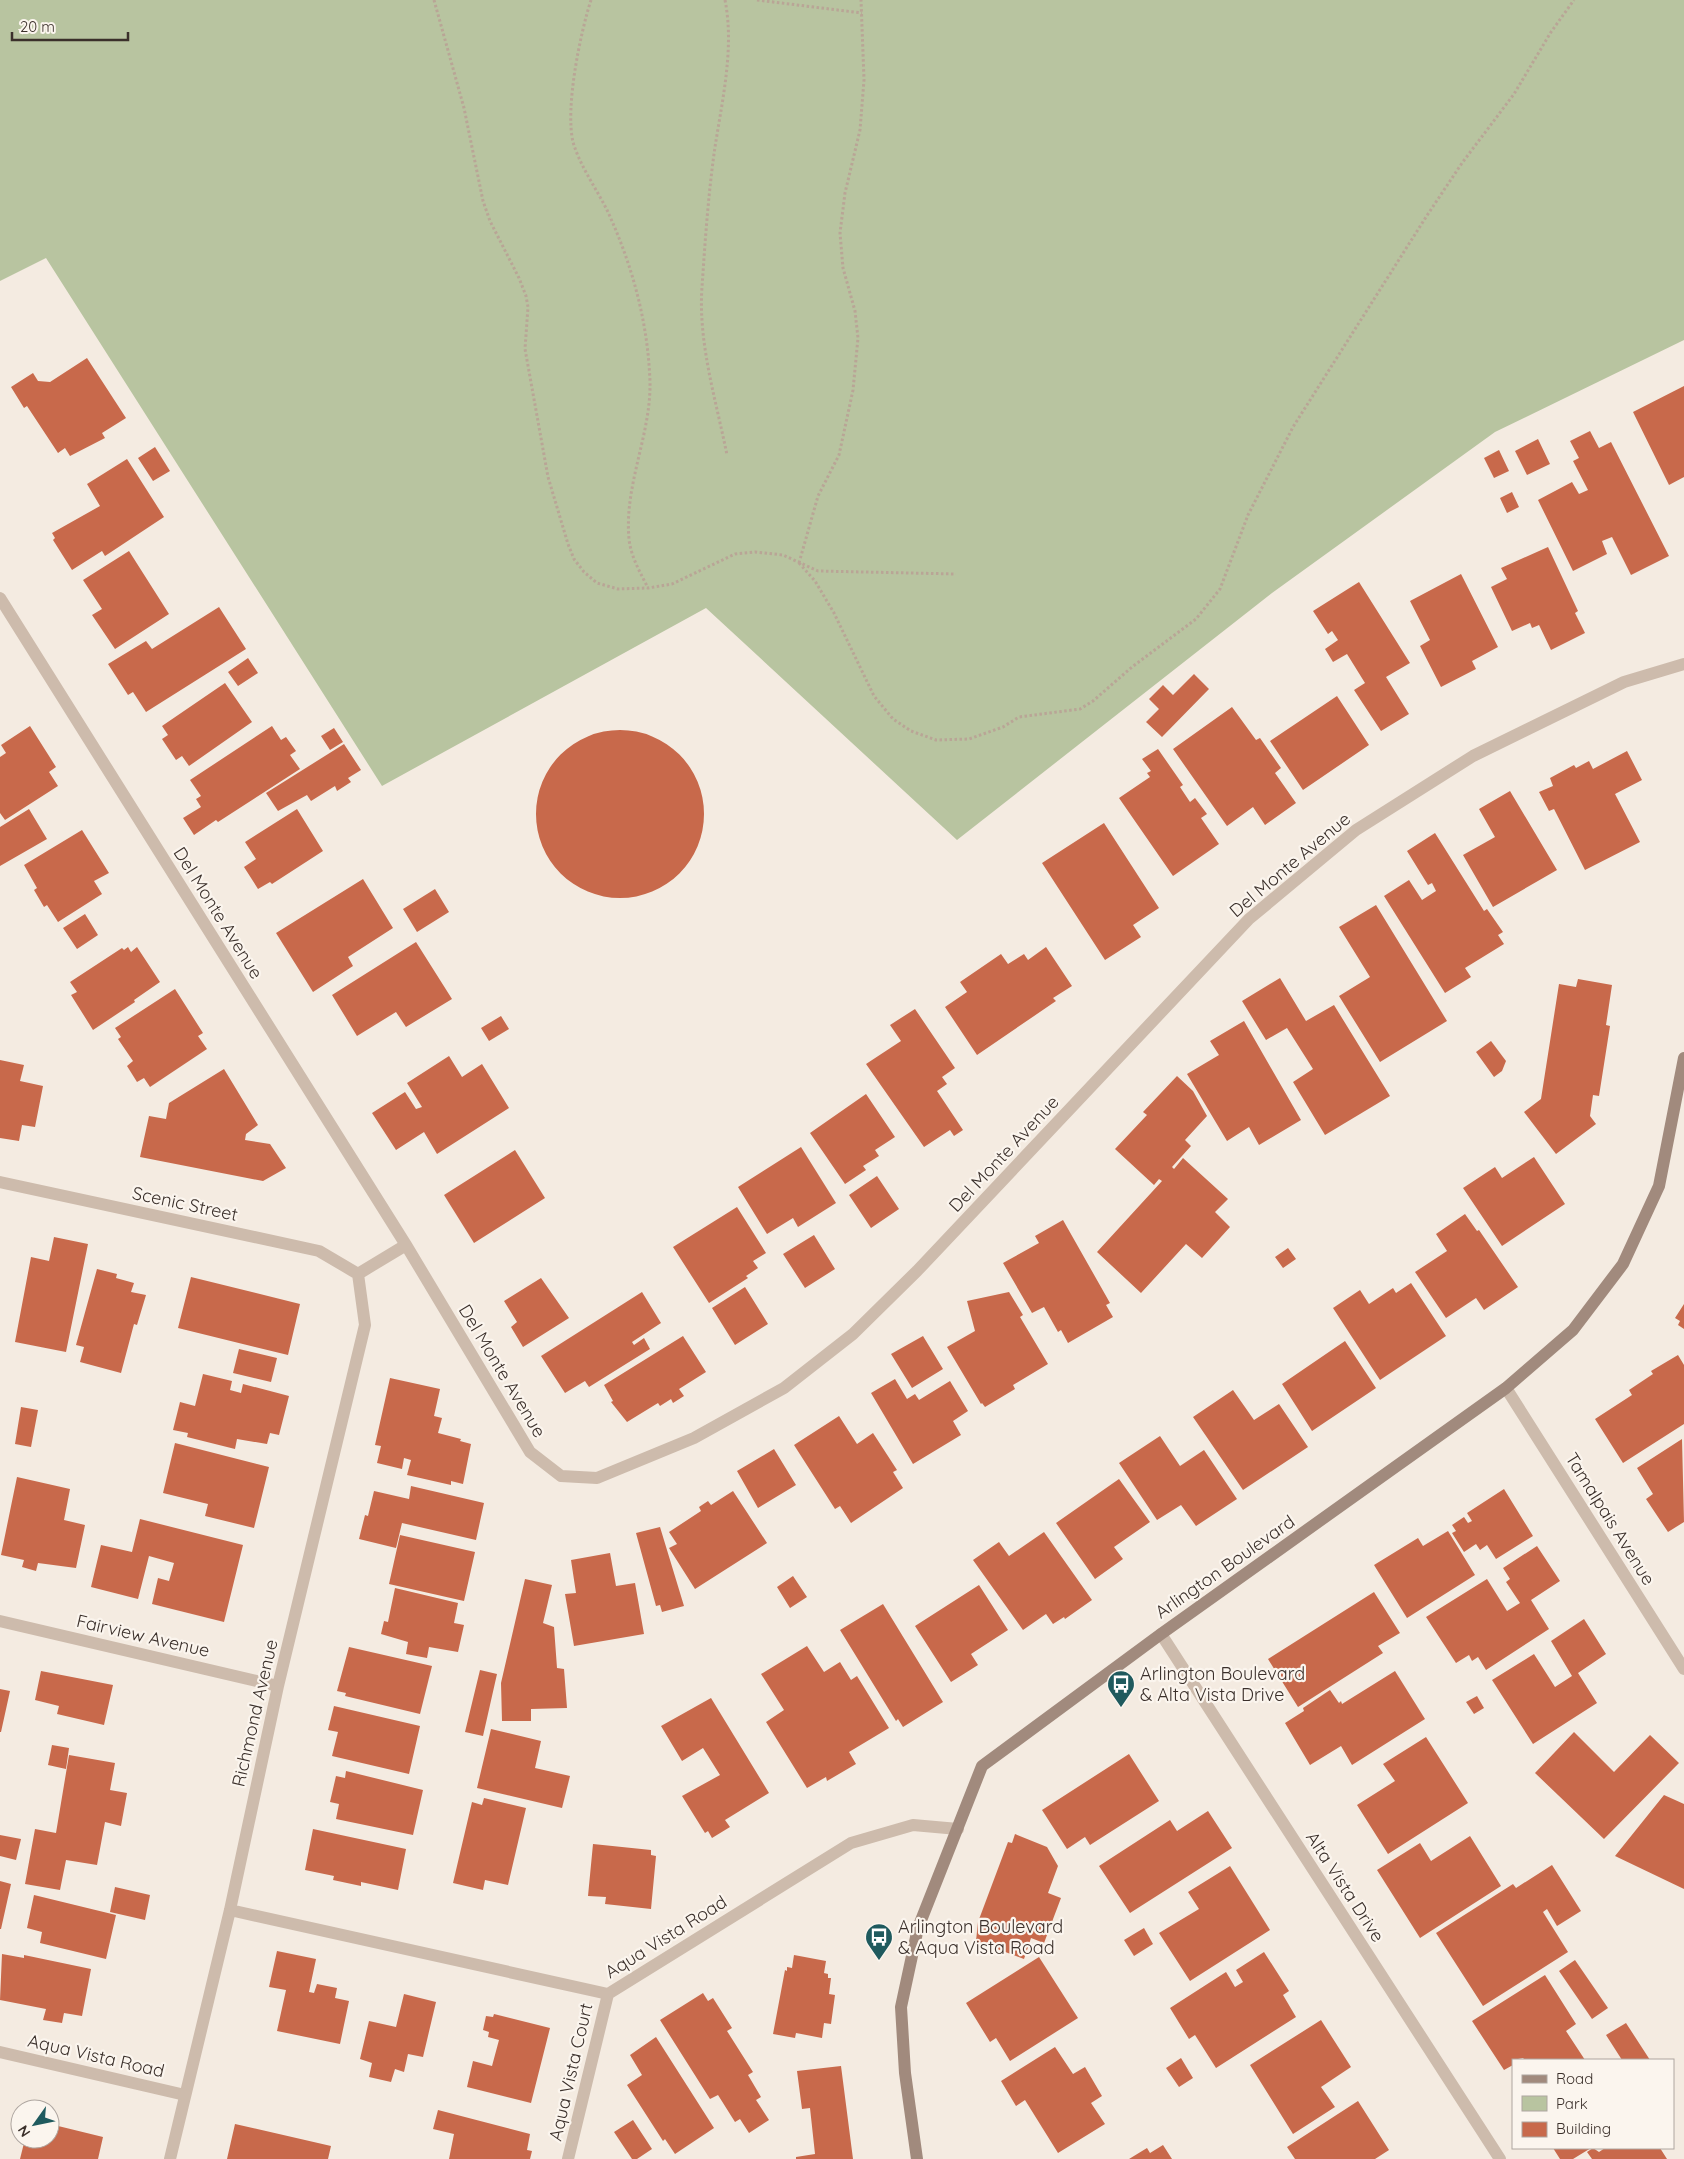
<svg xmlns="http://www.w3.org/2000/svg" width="1684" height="2159" font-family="Quicksand,sans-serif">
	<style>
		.green { fill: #b8c4a0 }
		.building { fill: #c8694b }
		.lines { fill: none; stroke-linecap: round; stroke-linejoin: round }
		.path { stroke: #b9a596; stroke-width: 3; stroke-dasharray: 2.5 2.5; stroke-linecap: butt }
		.street { stroke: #cdbbac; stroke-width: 12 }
		.secondary { stroke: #a18a7d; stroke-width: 12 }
		.labels { text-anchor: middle; stroke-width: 4.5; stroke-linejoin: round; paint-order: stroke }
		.street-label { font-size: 18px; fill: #3b302b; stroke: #fbf5ee }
		.poi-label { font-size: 18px; fill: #3b302b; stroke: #fbf5ee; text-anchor: start }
	</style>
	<rect width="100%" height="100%" fill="#f4ebe1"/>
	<path class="green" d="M0 0H1684V340L1495 432 1272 593 957 840 706 608 382 786 46 258 0 281Z"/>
	<path class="building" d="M87 358 126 418 102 433 105 438 70 456 65 448 58 453 27 406 24 408 11 387 33 373 38 381 50 382Z
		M1684 386V477L1669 485 1633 412Z
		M1590 431 1599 448 1611 442 1669 556 1631 575 1612 537 1602 541 1607 554 1573 571 1538 500 1572 482 1579 494 1588 490 1573 461 1579 458 1570 441Z
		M1538 439 1550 464 1527 475 1515 451Z
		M155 447 170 471 153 481 138 458Z
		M1499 450 1509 471 1494 478 1484 458Z
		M127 459 164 517 105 556 102 551 72 570 53 540 55 538 52 533 100 506 87 484Z
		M1512 492 1519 507 1507 513 1500 498Z
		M1548 547 1578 611 1575 613 1585 633 1551 650 1539 625 1532 628 1530 623 1512 631 1491 587 1507 579 1501 568Z
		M129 551 169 614 115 649 92 615 102 609 83 580Z
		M1461 574 1498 647 1472 661 1476 669 1441 687 1420 646 1430 640 1410 601Z
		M1359 582 1410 663 1386 677 1409 714 1381 731 1354 690 1365 683 1347 654 1333 662 1325 649 1338 640 1332 631 1328 634 1313 611Z
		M219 607 246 649 146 712 133 692 128 695 108 664 146 641 152 649Z
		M248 658 258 673 238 686 228 672Z
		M1194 674 1209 689 1162 737 1146 722 1159 709 1149 699 1163 685 1173 695Z
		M225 683 252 722 189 766 182 756 176 760 162 739 168 735 162 726Z
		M1337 696 1369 745 1303 790 1270 741Z
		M1232 707 1256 740 1260 738 1281 768 1275 773 1296 803 1265 825 1253 807 1227 826 1173 749Z
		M30 726 56 767 49 772 58 786 5 820 0 813V757L6 753 1 745Z
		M272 726 281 740 286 737 296 751 290 755 300 769 218 822 216 820 194 835 183 818 201 807 196 799 201 796 190 780Z
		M334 728 343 742 330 750 321 736Z
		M536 814a84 84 0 1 1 168 0a84 84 0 1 1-168 0Z
		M344 744 361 770 348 778 351 782 337 791 335 786 311 801 307 795 278 811 266 793Z
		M1158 749 1183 785 1180 787 1190 802 1195 798 1207 814 1201 818 1219 844 1173 876 1119 798 1150 777 1147 773 1151 771 1142 759Z
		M1627 751 1642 780 1615 794 1640 842 1585 870 1554 809 1549 811 1539 792 1553 786 1550 778 1574 765 1576 768 1589 761 1593 769Z
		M1510 791 1557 870 1493 907 1463 855 1495 837 1479 809Z
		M29 809 47 839 0 866V827Z
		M297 809 323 851 272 884 270 882 258 889 244 867 256 859 245 842Z
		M1104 823 1159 908 1133 925 1141 937 1105 960 1042 863Z
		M82 830 109 873 94 881 102 894 58 922 47 905 44 907 34 890 37 888 24 865Z
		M1435 833 1484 911 1487 909 1503 932 1498 935 1504 944 1465 968 1471 977 1445 993 1384 896 1409 880 1422 900 1436 891 1432 883 1428 885 1407 851Z
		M363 879 393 928 348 957 353 966 313 992 276 933Z
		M435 889 449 912 417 932 403 909Z
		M1376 905 1447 1021 1380 1062 1339 996 1370 977 1339 927Z
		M85 914 98 935 77 949 63 928Z
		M416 942 452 999 406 1027 396 1012 357 1036 332 995Z
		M128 947 131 952 137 947 160 982 134 1000 135 1002 93 1030 71 995 77 992 70 982 122 948 124 950Z
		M1046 947 1072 986 1053 998 1056 1001 977 1055 945 1007 967 992 960 982 1001 954 1008 964 1024 954 1028 960Z
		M1280 978 1306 1021 1334 1005 1390 1096 1325 1135 1293 1082 1313 1069 1287 1028 1266 1040 1242 1001Z
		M1578 979 1612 985 1606 1025 1610 1026 1599 1096 1593 1095 1590 1116 1596 1124 1556 1154 1524 1112 1541 1099 1559 984 1576 987Z
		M175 989 203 1033 198 1036 207 1049 150 1087 144 1078 137 1082 127 1066 133 1061 118 1039 121 1037 115 1028Z
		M915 1009 955 1068 942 1077 947 1084 937 1091 963 1130 954 1136 950 1130 924 1147 866 1064 901 1041 890 1025Z
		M501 1016 509 1029 489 1041 481 1028Z
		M1244 1021 1301 1120 1259 1145 1249 1127 1227 1141 1187 1074 1219 1055 1210 1041Z
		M1491 1041 1506 1061 1502 1071 1494 1077 1476 1052Z
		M449 1056 462 1077 482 1064 509 1108 437 1154 424 1132 396 1150 372 1113 405 1092 416 1109 422 1107 407 1083Z
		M0 1060 24 1065 20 1081 43 1086 35 1127 22 1125 19 1141 0 1138Z
		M224 1069 258 1125 246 1134 245 1140 270 1144 286 1168 263 1181 140 1157 149 1116 166 1119 169 1103Z
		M1177 1076 1193 1091 1207 1116 1185 1140 1191 1146 1172 1167 1174 1169 1183 1158 1228 1199 1215 1212 1230 1227 1202 1258 1186 1244 1141 1293 1097 1252 1162 1181 1159 1179 1154 1185 1115 1149 1147 1115 1143 1112Z
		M866 1094 895 1137 875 1150 879 1156 863 1166 866 1170 845 1184 810 1133Z
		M801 1147 836 1203 798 1227 793 1218 767 1234 738 1187Z
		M515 1150 545 1198 474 1243 444 1195Z
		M1534 1157 1565 1204 1502 1246 1463 1188 1495 1167 1502 1178Z
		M877 1176 899 1209 871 1228 849 1195Z
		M737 1207 766 1253 753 1261 758 1268 746 1276 748 1278 709 1303 673 1247Z
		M1465 1214 1477 1231 1479 1230 1518 1287 1484 1310 1476 1298 1446 1318 1415 1272 1447 1251 1436 1234Z
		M1063 1220 1110 1303 1106 1305 1113 1317 1068 1343 1061 1330 1058 1332 1044 1307 1032 1313 1003 1263 1039 1243 1035 1236Z
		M814 1235 835 1269 805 1288 783 1254Z
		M54 1237 88 1244 66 1352 15 1342 31 1257 49 1261Z
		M1288 1248 1296 1259 1283 1268 1275 1257Z
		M97 1269 117 1274 116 1278 134 1283 131 1292 146 1295 137 1325 134 1324 121 1373 80 1362 84 1347 76 1345Z
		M191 1277 300 1304 288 1355 178 1328Z
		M541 1278 569 1318 523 1347 511 1327 517 1322 504 1301Z
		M1411 1283 1446 1336 1380 1380 1333 1308 1360 1290 1369 1304 1393 1288 1396 1293Z
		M745 1287 768 1324 735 1345 712 1308Z
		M642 1292 661 1323 632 1342 634 1345 644 1338 650 1349 589 1387 585 1381 565 1393 541 1356Z
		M1009 1292 1023 1315 1020 1317 1048 1364 1013 1385 1015 1389 985 1407 982 1403 981 1404 947 1347 975 1331 967 1301Z
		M1684 1304V1329L1678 1325 1680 1321 1675 1318Z
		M683 1336 706 1372 679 1389 684 1396 673 1403 671 1399 660 1406 658 1403 627 1422 611 1402 613 1401 604 1385Z
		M923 1336 943 1369 912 1388 891 1354Z
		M1345 1341 1376 1388 1312 1431 1282 1384Z
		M239 1349 277 1358 271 1382 233 1373Z
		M1678 1355 1684 1365V1424L1623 1463 1595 1419 1632 1395 1629 1390 1653 1374 1651 1371Z
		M203 1374 232 1381 230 1390 241 1393 243 1384 289 1396 279 1435 270 1433 267 1444 237 1439 235 1449 187 1437 188 1433 173 1430 180 1402 195 1406Z
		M390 1378 440 1389 434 1416 442 1418 438 1433 461 1439 460 1441 471 1444 463 1484 451 1481V1485L407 1475 411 1460 404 1458 402 1469 377 1463 381 1446 375 1445Z
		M895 1379 907 1399 915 1394 919 1400 950 1381 968 1411 953 1421 961 1435 913 1464 871 1393Z
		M1233 1390 1254 1420 1279 1404 1308 1447 1243 1490 1193 1417Z
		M21 1407 38 1410 31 1447 15 1444Z
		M839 1416 857 1444 873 1433 897 1470 893 1472 903 1488 851 1523 840 1506 835 1509 794 1445Z
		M1160 1436 1180 1466 1204 1450 1237 1499 1196 1526 1181 1505 1157 1520 1119 1463Z
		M1682 1439 1684 1522 1668 1532 1646 1499 1653 1494 1637 1468Z
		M175 1443 269 1467 254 1528 205 1516 208 1504 163 1493Z
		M774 1449 796 1485 758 1508 737 1471Z
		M17 1477 70 1489 64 1520 85 1525 76 1568 38 1563 36 1571 22 1567 24 1560 1 1555Z
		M1119 1479 1150 1522 1114 1547 1123 1559 1095 1579 1056 1523Z
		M411 1486 484 1503 476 1540 402 1523 396 1548 359 1539 365 1515 368 1516 374 1491 409 1499Z
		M1504 1489 1533 1536 1496 1559 1487 1545 1480 1550 1476 1544 1464 1552 1452 1533 1456 1531 1452 1525 1464 1517 1468 1523 1472 1521 1467 1513Z
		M733 1491 767 1543 695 1589 669 1548 677 1544 669 1532 701 1511 699 1507 708 1501 711 1505Z
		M140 1519 243 1545 224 1622 152 1604 158 1578 169 1581 174 1563 149 1556 138 1599 91 1587 101 1545 132 1552Z
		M660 1527 684 1606 662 1612 660 1605 656 1606 636 1533Z
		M1448 1531 1475 1575 1407 1618 1374 1565 1418 1538 1423 1546Z
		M1044 1532 1092 1600 1065 1619 1064 1617 1053 1624 1046 1614 1023 1630 973 1560 999 1542 1009 1556Z
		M400 1535 475 1552 464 1601 389 1584Z
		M1537 1546 1560 1581 1531 1600 1549 1629 1486 1670 1478 1657 1472 1661 1469 1655 1456 1663 1426 1617 1487 1579 1507 1611 1520 1603 1506 1582 1510 1579 1503 1568Z
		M610 1553 616 1586 635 1583 644 1634 574 1646 565 1594 576 1593 571 1560Z
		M793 1576 807 1597 790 1608 777 1587Z
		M525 1579 552 1585 543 1623 554 1627 557 1668 564 1669 567 1708 531 1709V1721H502L501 1683Z
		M979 1585 1008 1630 971 1654 978 1665 951 1682 915 1626Z
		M395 1588 458 1603 454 1623 464 1625 458 1652 429 1647 427 1658 406 1654 408 1642 381 1634 384 1621 388 1622Z
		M1374 1592 1400 1633 1378 1646 1383 1653 1298 1707 1268 1659Z
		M883 1604 943 1702 903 1727 898 1719 896 1721 840 1630Z
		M1584 1619 1606 1654 1578 1673 1597 1703 1533 1744 1492 1680 1534 1654 1555 1687 1572 1676 1551 1641Z
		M807 1646 824 1672 840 1662 851 1680 857 1676 889 1728 849 1752 856 1764 827 1781 826 1777 807 1788 766 1722 784 1710 761 1674Z
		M349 1647 432 1666 420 1714 345 1696 346 1693 337 1691Z
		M480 1670 497 1674 483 1736 465 1732Z
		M41 1671 113 1685 104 1725 57 1714 59 1706 35 1700Z
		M1395 1671 1425 1719 1352 1765 1341 1746 1310 1765 1285 1723 1304 1711 1303 1708 1330 1690 1339 1703 1341 1701 1342 1704Z
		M0 1689 10 1691 1 1732H0Z
		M1477 1696 1484 1708 1474 1714 1466 1702Z
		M711 1698 769 1793 725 1820 730 1827 712 1838 708 1831 705 1833 682 1796 720 1775 703 1748 682 1761 661 1726Z
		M334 1706 420 1726 409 1774 332 1756 338 1732 328 1730Z
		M491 1729 541 1741 535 1768 570 1776 562 1808 477 1788Z
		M1574 1732 1614 1772 1650 1735 1679 1763 1604 1839 1535 1773Z
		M1426 1737 1468 1803 1388 1854 1357 1805 1395 1781 1383 1764Z
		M52 1745 69 1748 66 1769 48 1765Z
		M1129 1754 1159 1801 1090 1845 1085 1837 1067 1849 1042 1810Z
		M69 1755 115 1763 110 1790 127 1793 121 1826 105 1822 97 1865 66 1860 60 1890 25 1884 35 1829 56 1833Z
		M346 1771 423 1790 413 1835 336 1819 339 1804 330 1802 336 1776 345 1778Z
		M1664 1795 1684 1804V1889L1615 1856Z
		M484 1798 526 1808 508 1885 485 1880 483 1890 453 1883 472 1802 482 1805Z
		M1208 1811 1232 1848 1130 1913 1099 1866 1170 1820 1177 1831Z
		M313 1829 406 1849 398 1890 361 1882V1886L333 1880 334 1876 305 1870Z
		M1015 1834 1047 1847 1058 1866 1048 1893 1061 1898 1044 1943 1031 1938 1024 1959 976 1941 978 1922 1008 1842 1012 1843Z
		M0 1835 21 1839 16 1860 0 1856Z
		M1470 1836 1501 1886 1420 1938 1377 1870 1420 1843 1431 1861Z
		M593 1844 651 1850V1855L656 1856 651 1909 605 1904 606 1897 588 1896Z
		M1552 1865 1581 1911 1557 1926 1547 1909 1543 1912 1568 1952 1483 2006 1436 1933 1513 1884 1516 1888Z
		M1230 1866 1270 1930 1190 1981 1159 1933 1199 1909 1188 1892Z
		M0 1881 11 1884 1 1929H0Z
		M115 1887 150 1895 145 1920 110 1912Z
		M34 1895 116 1915 106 1959 40 1943 42 1932 27 1928Z
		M1144 1928 1153 1944 1134 1956 1124 1940Z
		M277 1951 316 1959 309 1992 314 1993 317 1984 337 1988 335 1998 349 2001 340 2044 277 2031 286 1990 269 1987Z
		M1264 1952 1289 1991 1283 1995 1296 2017 1216 2068 1195 2035 1189 2039 1170 2008 1226 1972 1235 1987 1243 1982 1236 1970Z
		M2 1954 24 1958V1955L91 1969 82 2016 64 2013 62 2023 43 2020 46 2009 0 2000Z
		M794 1955 826 1961 824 1973 828 1974V1978H831L829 1994 835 1995 831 2024 824 2023 822 2038 796 2033 795 2038 773 2034 785 1970 787 1971V1967L792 1968Z
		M1039 1957 1078 2018 1010 2061 996 2038 990 2042 966 2003Z
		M1575 1960 1608 2008 1592 2019 1559 1971Z
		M1545 1975 1576 2024 1566 2031 1585 2060H1525L1523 2058 1513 2060V2065L1504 2070 1472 2021Z
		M703 1993 708 2001 713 1998 732 2028 727 2031 753 2072 748 2075 761 2097 756 2100 769 2120 749 2133 740 2119 735 2122 718 2095 710 2099 660 2020Z
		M404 1994 436 2002 423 2057 408 2054 404 2072 395 2069 391 2082 369 2077 372 2063 360 2059 369 2021 396 2027Z
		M494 2014 550 2028 531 2103 467 2087 473 2061 492 2066 499 2040 488 2037 489 2032 483 2030 486 2016 493 2017Z
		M1321 2020 1351 2067 1321 2087 1335 2107 1293 2134 1250 2065Z
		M1626 2023 1650 2060H1622L1606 2035Z
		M656 2037 714 2128 675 2154 665 2139 663 2141 627 2085 642 2075 630 2055Z
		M1055 2047 1073 2074 1085 2067 1102 2096 1091 2103 1105 2124 1058 2153 1025 2100 1016 2106 1001 2081Z
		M1181 2058 1193 2078 1179 2087 1166 2068Z
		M841 2066 853 2159H796V2157L815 2154 810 2108 802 2109 797 2071Z
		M1358 2101 1389 2150 1375 2159H1295L1287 2147Z
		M438 2110 530 2134 527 2150 532 2151 530 2159H449L454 2134 433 2129Z
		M633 2120 652 2149 637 2159H632L614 2132Z
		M50 2124 103 2137 98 2159H20L25 2139H50Z
		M235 2124 331 2146 328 2159H227Z
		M1163 2145 1172 2159H1129L1147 2148 1150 2153Z
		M1553 2148H1591L1573 2159H1560Z
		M1593 2148 1599 2152 1605 2148H1660L1667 2159H1592L1587 2152Z"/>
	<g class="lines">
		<path class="path" d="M434 0 464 108 483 201 490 221 519 278 526 296 528 307 525 349 548 477 568 544 574 559 584 572 597 583 618 589 648 588 672 584 735 554 755 552 783 555 818 571 956 574
			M591 0C580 34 565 108 573 142 580 166 596 188 607 210 632 264 648 322 650 382 651 435 624 485 629 539 631 557 640 572 648 588
			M725 0C735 50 721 105 714 154 708 198 705 243 702 287 698 343 716 400 727 455
			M757 0 862 13
			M799 563 815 581 834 613 874 696 893 719 911 731 936 740 969 739 1003 727 1019 717 1080 709 1093 701 1132 667 1196 619 1220 589 1248 515 1293 427 1426 217 1462 163 1514 94 1551 32 1574 0
			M799 563 818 496 839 455 853 390 858 338 855 311 843 268 840 233 845 193 860 130 864 80 861 0"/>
		<path class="street" d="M0 598 406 1245 530 1452 561 1476 597 1478 694 1438 784 1388 853 1334 917 1271 1249 919 1356 830 1473 756 1624 682 1684 664
			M0 1182 319 1251 358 1274
			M358 1274 406 1245
			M1506 1388 1684 1669
			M0 1621 278 1686
			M1161 1634 1500 2159
			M230 1910 608 1994 851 1843 913 1825 958 1829
			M0 2052 185 2095
			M170 2159 230 1910 278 1686 365 1325 358 1274
			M568 2159 608 1994"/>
		<path class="secondary" d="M917 2159 905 2073 901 2007 918 1928 982 1766 1161 1634 1506 1388 1573 1330 1623 1264 1659 1186 1684 1058"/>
	</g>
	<defs>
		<g id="bus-pin" transform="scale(1.4375)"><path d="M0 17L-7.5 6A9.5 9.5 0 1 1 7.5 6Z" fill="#1f5a5e" stroke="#fbf5ee"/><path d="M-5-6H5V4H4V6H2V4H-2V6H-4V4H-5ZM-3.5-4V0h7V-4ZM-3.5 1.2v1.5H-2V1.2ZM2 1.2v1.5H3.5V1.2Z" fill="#fff"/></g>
	</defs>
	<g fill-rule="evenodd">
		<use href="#bus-pin" x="1121" y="1684"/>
		<use href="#bus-pin" x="879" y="1937"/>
	</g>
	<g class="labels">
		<g class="street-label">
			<text transform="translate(1290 865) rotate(-40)" y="6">Del Monte Avenue</text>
			<text transform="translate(218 913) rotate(58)" y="6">Del Monte Avenue</text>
			<text transform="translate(1004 1154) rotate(-47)" y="6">Del Monte Avenue</text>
			<text transform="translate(185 1204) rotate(12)" y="6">Scenic Street</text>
			<text transform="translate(502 1371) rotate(59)" y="6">Del Monte Avenue</text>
			<text transform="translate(1610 1519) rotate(58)" y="6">Tamalpais Avenue</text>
			<text transform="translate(1225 1567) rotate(-35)" y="6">Arlington Boulevard</text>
			<text transform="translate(143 1636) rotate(13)" y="6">Fairview Avenue</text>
			<text transform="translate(255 1713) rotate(-77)" y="6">Richmond Avenue</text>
			<text transform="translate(1345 1887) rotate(57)" y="6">Alta Vista Drive</text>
			<text transform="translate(666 1937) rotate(-32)" y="6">Aqua Vista Road</text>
			<text transform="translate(96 2056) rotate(13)" y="6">Aqua Vista Road</text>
			<text transform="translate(571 2072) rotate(-77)" y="6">Aqua Vista Court</text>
		</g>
		<g class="poi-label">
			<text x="1140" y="1680">Arlington Boulevard<tspan x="1140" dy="21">&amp; Alta Vista Drive</tspan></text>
			<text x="898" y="1933">Arlington Boulevard<tspan x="898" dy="21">&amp; Aqua Vista Road</tspan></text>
		</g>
	</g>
	<rect x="1512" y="2059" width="162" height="90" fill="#fbf5ee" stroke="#aea6a0"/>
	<rect x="1522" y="2075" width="25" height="8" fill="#a18a7d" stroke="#aea6a0"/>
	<text x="1556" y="2084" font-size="15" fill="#3b302b">Road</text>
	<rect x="1522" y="2096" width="25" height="15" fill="#b8c4a0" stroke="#aea6a0"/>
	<text x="1556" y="2109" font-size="15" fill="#3b302b">Park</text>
	<rect x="1522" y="2122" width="25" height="15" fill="#c8694b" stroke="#aea6a0"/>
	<text x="1556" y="2134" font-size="15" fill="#3b302b">Building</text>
	<g transform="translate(35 2124) rotate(237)"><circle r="24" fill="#fbf5ee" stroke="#aea6a0"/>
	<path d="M0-4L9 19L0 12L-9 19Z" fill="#1f5a5e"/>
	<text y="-8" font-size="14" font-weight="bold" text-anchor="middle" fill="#3b302b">N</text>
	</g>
	<path d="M12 32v8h116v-8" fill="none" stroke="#3b302b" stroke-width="2.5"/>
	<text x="20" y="32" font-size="15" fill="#3b302b" stroke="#fbf5ee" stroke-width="4" paint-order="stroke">20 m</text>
</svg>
